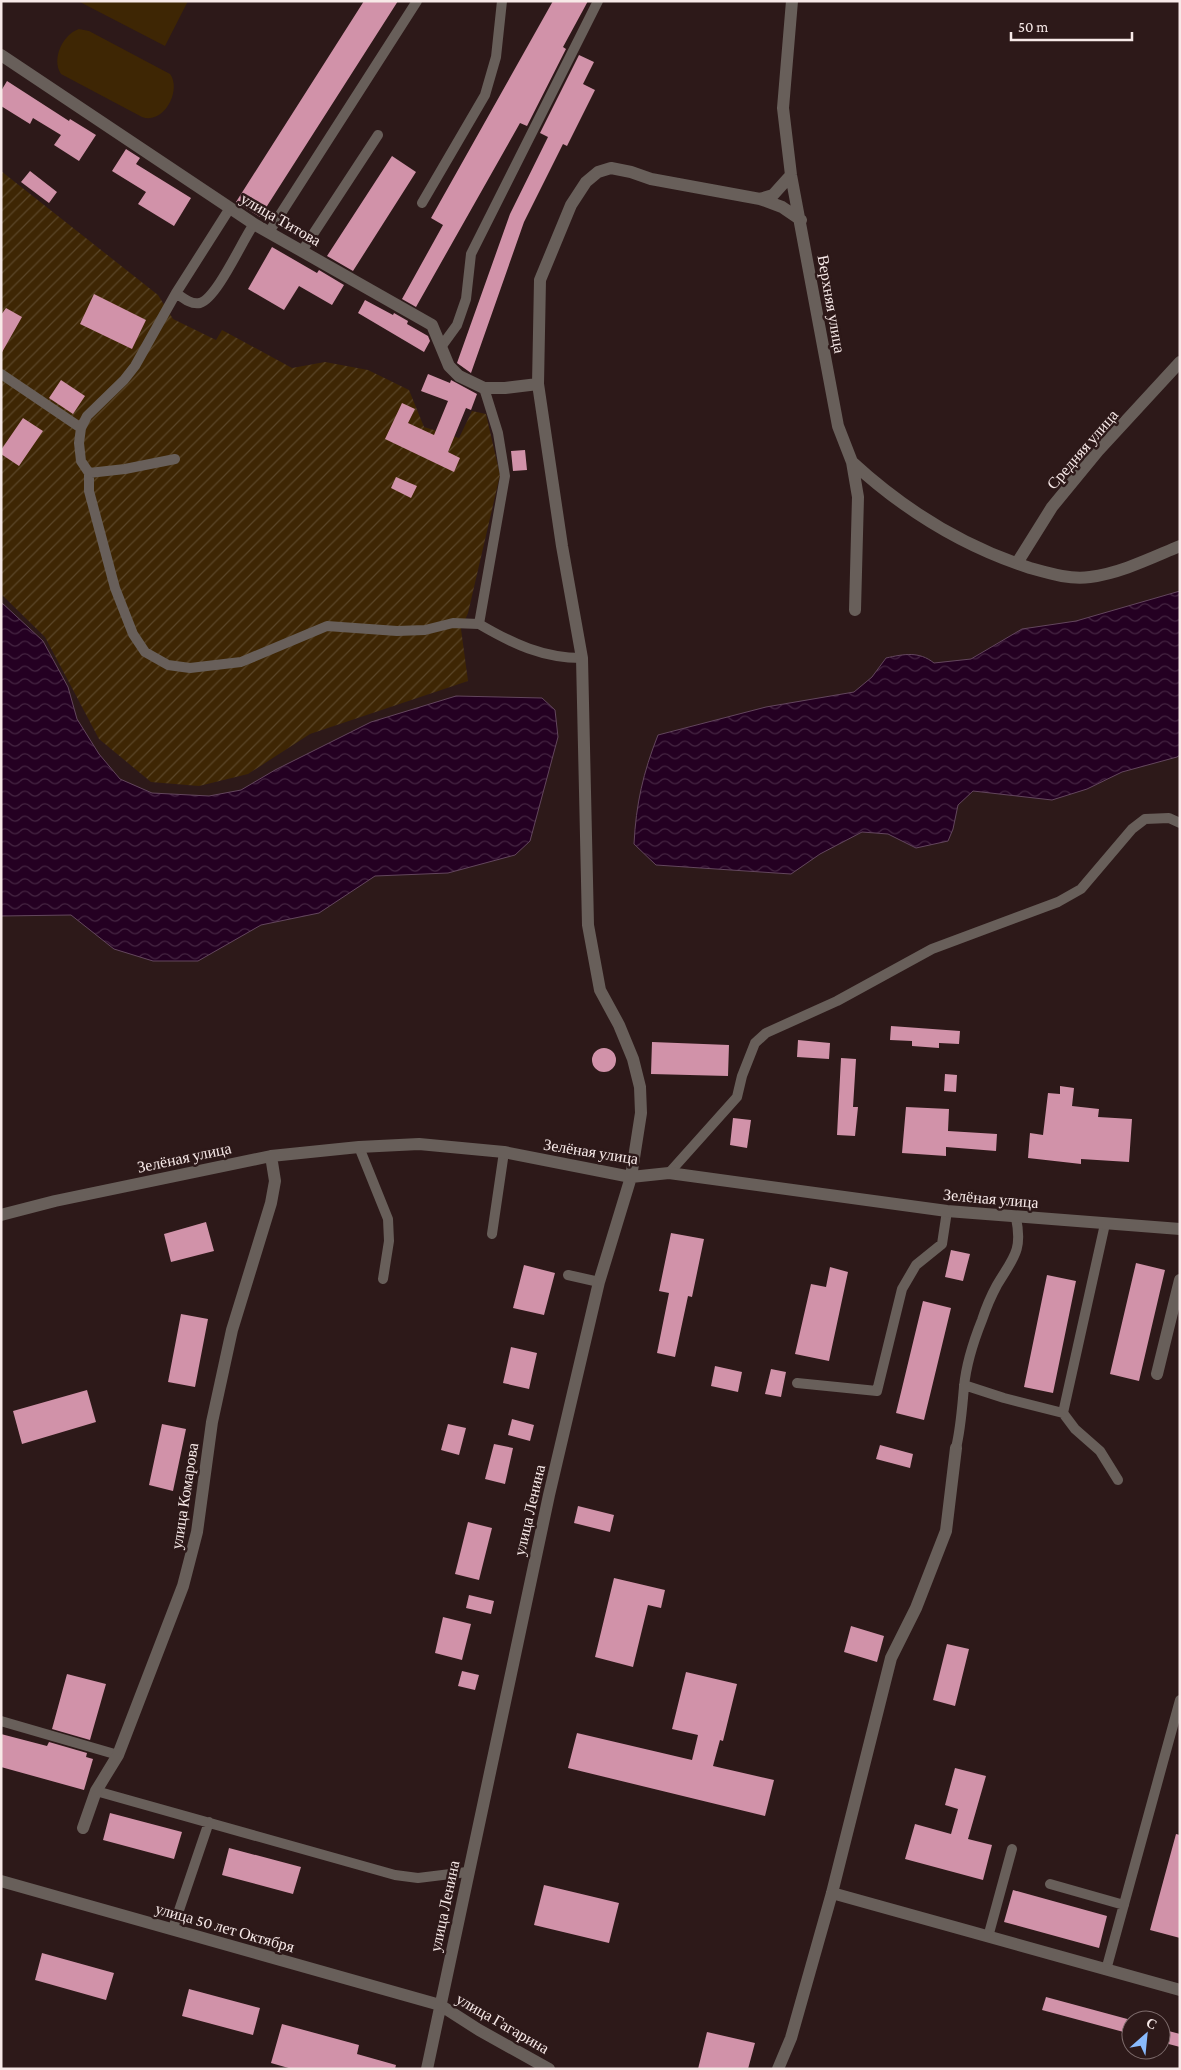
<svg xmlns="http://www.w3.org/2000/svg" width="1181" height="2070" font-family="'Crimson Pro',serif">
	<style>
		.grass { fill: #3e2604 }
		.garden { fill: url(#garden-furrows) }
		.water { fill: url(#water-waves); stroke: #63465d }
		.building { fill: #d192a9 }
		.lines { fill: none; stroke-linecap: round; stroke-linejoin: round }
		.lane { stroke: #685f5a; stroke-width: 10 }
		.street { stroke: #685f5a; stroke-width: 12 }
		.labels { text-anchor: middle; stroke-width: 5; stroke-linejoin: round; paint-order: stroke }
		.street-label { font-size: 16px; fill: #f7e9e8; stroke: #2d1919 }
	</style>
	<defs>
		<pattern id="garden-furrows" width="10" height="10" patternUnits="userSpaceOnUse" patternTransform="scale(1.25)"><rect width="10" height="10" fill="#3e2604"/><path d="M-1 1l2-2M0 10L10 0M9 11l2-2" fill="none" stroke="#5b4629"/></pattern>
		<pattern id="water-waves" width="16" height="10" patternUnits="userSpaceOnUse" patternTransform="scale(1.25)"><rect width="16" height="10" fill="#240022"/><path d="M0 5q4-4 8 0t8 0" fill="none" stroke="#452542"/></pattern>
	</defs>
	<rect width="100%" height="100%" fill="#2d1919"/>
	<path class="grass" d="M78 1H188L165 46Z
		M79 29 89 31 170 74C182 90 164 125 142 117L61 74C51 59 63 34 79 29Z"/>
	<path class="garden" d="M1 171 158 295 173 319 216 340 222 330 292 368 325 362 368 370 409 390 424 427 459 438 472 411 486 414 500 475 468 613 461 629 468 681 310 734 248 774 199 786 151 782 99 739 45 637 1 594Z"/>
	<path class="water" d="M1180 591V755L1177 757 1122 772 1087 789 1052 800 973 791 958 805 953 829 948 841 916 848 888 834 862 832 820 854 791 874 656 865 634 844C636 804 643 773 658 735L766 707 854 692 872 677 886 658C904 654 919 651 934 663L971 659 1022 629 1076 621Z
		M1 602 43 641 68 687 77 719 99 754 120 779 152 793 209 796 241 790 275 770 371 722 456 696 542 698 555 710 558 737 530 841 515 855 448 873 375 876 319 913 261 925 198 961H153L114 949 71 915 1 916Z"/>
	<path class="building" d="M364 1H398L260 217 236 202Z
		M553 1H588L563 47 566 49 527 126 520 123 416 307 402 299 443 225 431 218Z
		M579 55 594 62 583 84 595 90 567 146 563 144 524 222 471 373 457 363 510 214 548 137 540 133Z
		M7 81 69 121 70 119 96 135 79 161 54 145 61 135 33 118 30 124 1 106V91Z
		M126 149 140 158 136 164 191 198 174 226 138 204 146 192 112 171Z
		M392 156 416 172 353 271 327 256Z
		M30 171 57 192 49 203 21 182Z
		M272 247 317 273 319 270 344 285 332 305 299 286 284 310 248 289Z
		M94 294 146 320 132 349 80 324Z
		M365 300 393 315 394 313 408 321 407 324 428 336 430 341 424 352 358 313Z
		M6 308 22 317 1 354V315Z
		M428 374 450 383 451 380 477 394 471 410 466 408 448 452 460 458 454 472 385 439 402 403 415 409 408 423 434 435 448 401 421 391Z
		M61 380 85 396 73 414 49 398Z
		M23 418 43 431 19 466 1 454V450Z
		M525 450 527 470 513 471 511 451Z
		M396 477 417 486 411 498 391 488Z
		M891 1026 960 1031 959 1044 939 1043V1048L912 1046V1041L890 1040Z
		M798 1040 830 1043 829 1059 797 1057Z
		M652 1042 729 1045 728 1076 651 1074Z
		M592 1060a12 12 0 1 1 24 0a12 12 0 1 1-24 0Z
		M841 1058 856 1059 853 1107H858L855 1136 837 1135Z
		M945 1074 957 1075 956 1092 944 1091Z
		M1060 1086 1074 1088 1072 1106 1099 1109 1098 1117 1132 1119 1129 1162 1081 1159V1164L1028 1158 1030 1133 1043 1135 1048 1093 1060 1094Z
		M906 1107 949 1109 948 1131 997 1134 996 1151 946 1147V1156L902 1153Z
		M733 1118 751 1120 747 1148 730 1145Z
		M206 1222 214 1251 171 1262 164 1234Z
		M671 1233 704 1239 692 1297 688 1296 675 1357 657 1353 669 1293 659 1291Z
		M951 1250 970 1254 963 1281 945 1277Z
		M1136 1263 1165 1270 1139 1381 1110 1374Z
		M524 1265 555 1273 544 1315 513 1308Z
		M830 1267 848 1272 829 1361 795 1354 811 1284 826 1287Z
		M1047 1275 1076 1281 1053 1393 1024 1387Z
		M923 1301 951 1308 924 1420 896 1413Z
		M181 1314 208 1319 195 1387 168 1382Z
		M511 1347 537 1353 529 1389 503 1383Z
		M715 1366 742 1372 738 1392 711 1386Z
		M771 1369 786 1372 781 1397 765 1394Z
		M87 1390 96 1422 22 1444 13 1411Z
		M512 1419 534 1425 530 1441 508 1435Z
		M162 1424 186 1429 173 1491 149 1485Z
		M448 1424 466 1428 459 1455 441 1450Z
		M494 1444 513 1448 505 1484 485 1479Z
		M880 1445 913 1454 910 1468 876 1459Z
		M578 1506 614 1515 610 1532 574 1523Z
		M468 1522 492 1528 479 1580 455 1574Z
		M614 1578 665 1590 661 1608 648 1605 633 1667 595 1657Z
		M469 1595 494 1601 491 1614 466 1608Z
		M443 1617 471 1624 462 1660 435 1653Z
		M851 1626 884 1636 877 1662 844 1652Z
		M947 1644 969 1649 955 1706 933 1700Z
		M462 1671 479 1675 475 1690 458 1686Z
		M686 1672 737 1684 723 1741 720 1740 713 1766 774 1780 765 1816 568 1768 577 1733 692 1760 698 1735 672 1729Z
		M67 1674 106 1684 90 1740 52 1729Z
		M1 1734 47 1746 49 1742 87 1753 86 1757 93 1759 84 1790 1 1767Z
		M955 1768 986 1776 968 1839 992 1845 983 1880 905 1859 915 1824 951 1834 958 1809 945 1805Z
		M110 1813 182 1832 174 1859 103 1840Z
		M1176 1834 1180 1835V1938L1150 1930Z
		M229 1848 301 1867 293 1894 222 1875Z
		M544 1885 619 1903 609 1943 534 1925Z
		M1013 1890 1107 1916 1099 1948 1004 1922Z
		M42 1953 114 1973 106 2000 35 1980Z
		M189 1989 260 2008 253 2035 182 2016Z
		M1046 1997 1131 2020V2034L1042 2010Z
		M282 2024 359 2045 357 2054 396 2065 395 2069H292L271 2063Z
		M1161 2029 1180 2034V2047L1161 2042Z
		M707 2032 755 2043 748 2069H698Z"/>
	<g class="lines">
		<path class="lane" d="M422 203 485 95 496 57 502 1
			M230 208 176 293 135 366 124 380 87 416 81 428 79 443 81 461 89 473V491L115 588 133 634 145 652 168 665 190 668 241 662 327 626 397 631 425 630 453 623 479 624 505 476 498 433 484 388
			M269 232 417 1
			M302 251 378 135
			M176 293C183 298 191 305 200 303 217 298 242 241 254 224
			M441 347 457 325 466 299 471 254 598 1
			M1 374 81 428
			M89 473 125 469 175 459
			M479 624C513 644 543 658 582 658
			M359 1147 388 1219 389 1241 383 1279
			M669 1173 737 1097 742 1076 755 1043 766 1033 837 1001 932 949 1058 902 1081 889 1132 829 1145 819 1169 818 1180 823
			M492 1234 504 1152
			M568 1275 599 1282
			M797 1383 877 1391 902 1289 916 1265 942 1244 947 1211
			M964 1385 1004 1398 1063 1413 1075 1429 1100 1451 1118 1480
			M1063 1413 1105 1224
			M956 1448C961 1427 962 1408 964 1387 966 1365 974 1340 982 1320 986 1308 991 1296 997 1285 1013 1258 1023 1251 1016 1218
			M1 1721 118 1755
			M96 1791 395 1875 418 1878 467 1872
			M1050 1884 1124 1905
			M173 1928 209 1822
			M988 1937 1012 1849
			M1106 1970 1180 1700"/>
		<path class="street" d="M792 1 783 108 791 175 838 426 852 462 858 497 855 610
			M1 55 254 224 432 325 449 366 459 376 484 388H505L538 384
			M760 199 773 195 791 175
			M852 462C904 510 962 546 1030 568 1048 573 1070 580 1090 577 1121 573 1151 558 1180 546
			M1017 563 1052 507 1098 451 1180 362
			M1 1215 55 1201 271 1156 359 1147 419 1144 504 1152 631 1177 669 1173 947 1211 1180 1229
			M1157 1374 1180 1280
			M83 1828 96 1791 118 1755 183 1586 197 1532 212 1422 232 1330 271 1203 275 1181 271 1156
			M1 1881 440 2005 479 2030 549 2069
			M832 1893 1180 1990
			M427 2069 549 1495 599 1282 631 1177 641 1113 640 1087 633 1059 619 1025 600 990 588 925 582 658 562 546 538 384 540 280 571 205 586 182 598 172 611 168 631 172 651 179 760 199 782 207 801 220
			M778 2069 791 2038 832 1893 891 1658 916 1608 946 1531 956 1448"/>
	</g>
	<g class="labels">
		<g class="street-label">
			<text transform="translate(281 219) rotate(30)" y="6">улица Титова</text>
			<text transform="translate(832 304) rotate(80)" y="6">Верхняя улица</text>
			<text transform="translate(1082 449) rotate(-49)" y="6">Средняя улица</text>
			<text transform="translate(591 1151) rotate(9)" y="6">Зелёная улица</text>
			<text transform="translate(184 1157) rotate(-12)" y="6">Зелёная улица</text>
			<text transform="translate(991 1198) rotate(5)" y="6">Зелёная улица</text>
			<text transform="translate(184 1496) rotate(-81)" y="6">улица Комарова</text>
			<text transform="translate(529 1510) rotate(-77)" y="6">улица Ленина</text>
			<text transform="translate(444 1906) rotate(-78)" y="6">улица Ленина</text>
			<text transform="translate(225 1927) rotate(16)" y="6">улица 50 лет Октября</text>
			<text transform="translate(503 2023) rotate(30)" y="6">улица Гагарина</text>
		</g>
	</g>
	<rect width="1181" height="2070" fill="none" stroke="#f7e9e8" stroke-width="5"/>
	<g transform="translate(1146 2035) rotate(27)"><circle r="24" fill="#2d1919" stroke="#7e6c6c"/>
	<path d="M0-4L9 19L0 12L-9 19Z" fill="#89bafc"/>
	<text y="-8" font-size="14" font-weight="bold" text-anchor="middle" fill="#f7e9e8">С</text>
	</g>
	<path d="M1011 32v8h121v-8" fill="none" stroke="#f7e9e8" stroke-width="2.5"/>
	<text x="1018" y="32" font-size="15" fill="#f7e9e8" stroke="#2d1919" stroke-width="4" paint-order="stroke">50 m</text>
</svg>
